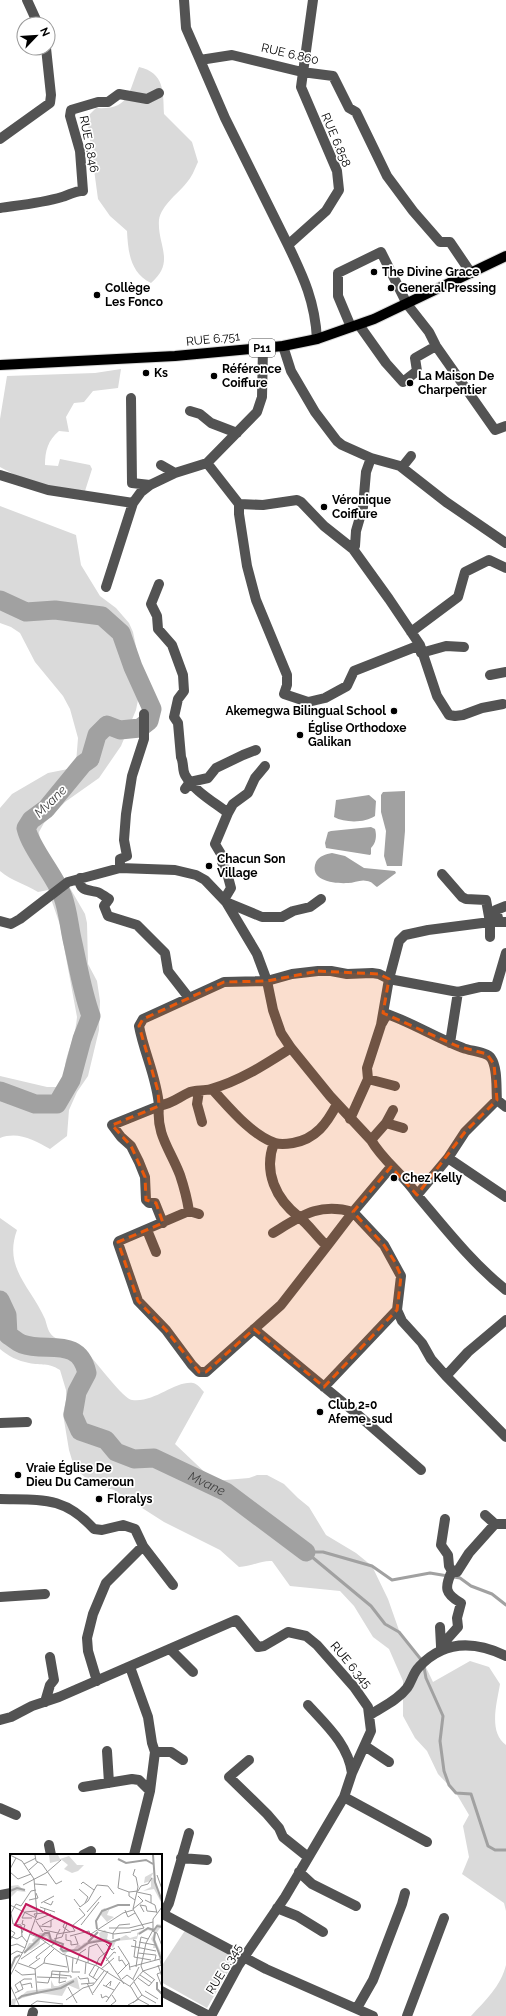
<svg xmlns="http://www.w3.org/2000/svg" width="506" height="2016" font-family="Raleway,sans-serif">
	<style>
		.green { fill: #dadada }
		.water { fill: #a1a1a1 }
		.lines { fill: none; stroke-linecap: round; stroke-linejoin: round }
		.stream { stroke: #a1a1a1; stroke-width: 3 }
		.river { stroke: #a1a1a1; stroke-width: 19 }
		.major-casing { stroke: #dbdbdb; stroke-width: 12 }
		.minor { stroke: #535353; stroke-width: 10 }
		.major { stroke: #000; stroke-width: 10 }
		.marked { fill: #e8590c; fill-opacity: 0.2; stroke: #e8590c; stroke-width: 3; stroke-dasharray: 8 5; stroke-linejoin: round }
		.poi-dot { fill: #000; stroke: #fff; stroke-width: 1.5 }
		.labels { text-anchor: middle; stroke-width: 3.5; stroke-linejoin: round; paint-order: stroke }
		.shield { fill: #fff; stroke: #4c4c4c; stroke-width: 1 }
		.shield-label { font-size: 11px; font-weight: bold; fill: #000 }
		.street-label { font-size: 12px; fill: #000; stroke: #fff }
		.poi-label { font-size: 12px; font-weight: bold; fill: #000; stroke: #fff; text-anchor: start }
		.water-label { font-size: 13px; font-style: italic; fill: #424242; stroke: #fff }
		.inset-river { fill: none; stroke: #a1a1a1; stroke-width: 2 }
		.inset-road { fill: none; stroke: #999; stroke-width: 1 }
		.view { fill: #c2185b; fill-opacity: 0.15; stroke: #c2185b; stroke-width: 2 }
		.inset-edge { fill: none; stroke: #000; stroke-width: 2 }
	</style>
	<rect width="100%" height="100%" fill="#fff"/>
	<path class="green" d="M139 67C165 73 163 92 164 114L192 142 198 162C195 168 193 175 188 181 180 192 161 205 159 220 157 245 176 262 151 283 130 273 128 251 127 231L110 216 98 199 88 125 89 115 96 108C130 110 128 93 139 67Z
		M121 369 118 388 93 391 84 402 74 403 66 417 69 432 59 431C48 440 45 451 45 465L58 466 60 459 90 465 92 469 85 491 52 488 15 475 0 467V419L7 376 95 373Z
		M0 506 76 535 81 565 100 596 116 608 129 623 133 632 139 661 140 690 136 710 121 746 99 778 65 802 44 823 39 832 41 850 70 888 85 914 87 923 88 964 97 981 100 1001 99 1030 88 1076 77 1092 69 1110 67 1136 50 1149C34 1140 18 1131 0 1138V1076L47 1087H59C65 1079 64 1070 66 1060 70 1045 76 1033 77 1017L60 925 48 890 38 892C25 884 12 881 0 871V808L12 794 48 773 68 769 76 763 78 738 70 709 63 696 35 662 20 633 11 627 0 623Z
		M0 1218 17 1230C3 1268 31 1287 45 1319 47 1325 48 1333 54 1337 63 1344 78 1345 87 1353 96 1361 124 1400 132 1400 155 1403 174 1381 193 1383 198 1384 201 1389 204 1392L175 1444 214 1481 249 1478 257 1475H267L284 1484 298 1498 309 1507 326 1535 356 1553 372 1566 388 1599 401 1636 422 1659 433 1682 470 1661 489 1667 500 1684C497 1703 488 1732 506 1745V1911L504 1903 462 1874 469 1857 463 1826 469 1815 456 1793 438 1774 427 1751 415 1738 403 1716V1681L389 1649 373 1637 354 1606 340 1591 290 1586 272 1561C262 1560 250 1567 239 1567L220 1550 164 1522 114 1490 92 1483 80 1473 72 1460 69 1450 63 1414 66 1400V1390L60 1370C48 1362 42 1366 29 1363 18 1361 8 1356 0 1349Z
		M186 1929 236 1958 207 2008 161 1982V1967Z
		M506 1965V2016H471C485 2001 501 1986 506 1965Z"/>
	<path class="water" d="M405 791V831L402 866H387L384 856 386 831 381 812V795L383 792Z
		M369 795 376 801 375 816C365 823 345 823 334 817L336 800Z
		M371 827 375 829C377 836 376 843 371 848V854L370 855 326 848 325 843 328 832 331 831Z
		M332 853 345 856 364 868 395 871 396 873 377 887C374 885 371 881 367 881 361 879 354 883 348 883 336 884 308 881 316 862 319 856 326 854 332 853Z"/>
	<g class="lines">
		<path class="stream" d="M306 1552 371 1606 385 1624 399 1632 423 1662 426 1678 443 1716 440 1741 444 1771 449 1785 456 1793 471 1794 488 1846 495 1850H506
			M306 1552H323L372 1566 392 1580 430 1573 460 1578 471 1586 492 1594 506 1605"/>
		<g class="river">
			<path d="M0 600 26 612 55 610 102 616 121 633 133 667 152 709 149 721 140 728 120 730 107 725 97 735 90 759 83 764 46 809 31 820 26 828C31 849 54 874 63 897 68 911 69 925 72 939 78 965 82 991 91 1016L82 1039 71 1080 57 1104H35L0 1091"/>
			<path id="s1" d="M0 1300 7 1315 8 1335C13 1338 17 1342 22 1344 47 1353 79 1336 87 1373L77 1392 73 1415 80 1431 106 1440 116 1452 134 1459 154 1458 226 1492 306 1552"/>
		</g>
		<g class="major-casing">
			<path id="major" d="M0 365 175 356 283 346 317 339 374 319 506 256"/>
		</g>
		<path class="minor" d="M27 0 38 24
			M184 0 186 28 200 60
			M313 0 301 87 337 171 339 190 326 211 288 245C304 278 315 302 317 339
			M0 139 50 103 51 95 46 48
			M0 208C21 205 42 203 62 197 70 195 76 190 83 191L80 151 70 116 71 110 98 102H108L119 94 147 99 159 93
			M288 245 225 118 200 60 232 55 302 72 333 76 349 108 356 112 387 176 413 211 440 242H450L471 273
			M359 325 386 363 403 382 417 371 415 358 436 346
			M351 327 338 296V273L381 252 407 304 429 332 436 346 495 430 506 426
			M283 346 291 371 315 412 337 441 342 445 371 458 400 466 446 502 506 543
			M131 398 132 483 150 485
			M190 411 200 414 211 423 237 433
			M207 463 239 504V514L247 566 256 600 287 675V685L284 694 308 702 325 698 347 686 354 671 420 645
			M161 465 175 473
			M400 466H403L411 456
			M0 475 48 490 133 503
			M239 504 263 505 297 500 301 502 324 526 353 549 389 599 420 645 437 696 449 715 455 716 463 715 482 708 503 704
			M353 549 355 546 356 531 363 507 366 472 371 458
			M159 584 151 604 157 616 158 629 172 645 183 675 184 691 178 699 174 717 178 723 181 757C184 763 182 769 185 775 194 791 214 802 228 813L215 844 221 854 222 862 227 873 231 888 225 898 226 902 262 917H282L293 911 310 907 321 899
			M106 587 133 503 141 492 150 485 175 473 207 463 257 412 262 397 263 348
			M411 632 458 597 465 572 489 560 506 568
			M421 653 446 646 464 647
			M490 675 506 672
			M185 789 190 782 208 778 216 768 243 755 256 750
			M228 813 233 804 248 793 255 778 265 766
			M120 868V859L127 856 124 840 126 814 132 776 144 739V714
			M442 874 462 897 466 899 486 900 490 922V937
			M80 878C78 891 89 890 97 892 101 893 105 897 109 899L104 906 108 916 137 925 165 953 168 971 189 998 224 982 267 981 292 974 318 971H331L347 974 372 973 379 974 389 979 458 992 480 987H496L506 953
			M0 921 11 924 20 919 68 882 120 868 175 870 196 875 205 880 226 902 257 954 267 981 273 1010 281 1033 291 1048 330 1096 371 1140C383 1161 404 1175 417 1195L448 1158 465 1132 497 1100 506 1107
			M499 922 496 910 506 906
			M382 1023 387 1014C413 1023 436 1038 463 1048 470 1051 487 1052 491 1058 498 1068 496 1089 497 1100
			M450 1043 458 992
			M291 1048C266 1064 240 1081 211 1089 204 1091 196 1090 190 1092 177 1098 174 1103 159 1106 156 1135 170 1149 180 1175 184 1187 187 1198 189 1211L119 1241 118 1243 138 1301 166 1330 192 1365 199 1372H206L281 1305 327 1246
			M368 1079 395 1086
			M212 1089C228 1106 251 1135 275 1143 281 1145 287 1144 293 1143 316 1139 327 1123 337 1104
			M199 1091 197 1104 202 1122
			M350 1119 368 1079 367 1068 381 1025 389 979 399 941 405 935 428 930 490 922H506
			M386 1123 403 1128
			M371 1140 386 1123 393 1110
			M274 1143C263 1172 276 1199 299 1217 309 1225 317 1237 327 1246L353 1212 384 1245 401 1276 397 1310 402 1321 422 1343 431 1359 446 1376 506 1437
			M448 1158 506 1197
			M417 1195C445 1228 472 1263 506 1290
			M189 1211 199 1214
			M163 1223 155 1203H149L146 1200 145 1177 139 1162 131 1146 121 1137 112 1125 159 1106C157 1078 144 1053 139 1026L143 1019 189 998
			M147 1230 156 1252
			M273 1233C301 1216 319 1202 353 1212L391 1167
			M254 1329 357 1414 421 1470
			M446 1376 468 1352 506 1320
			M324 1387 397 1310
			M0 1423 27 1422
			M0 1499C42 1500 64 1496 94 1529L102 1530 123 1525 135 1529 143 1546 173 1585
			M485 1515 495 1524
			M452 1571 457 1572 469 1553 495 1524H506
			M0 1597 45 1594
			M440 1627 441 1646
			M170 1649 193 1672
			M441 1650V1646L458 1627 457 1618 461 1603C445 1594 444 1588 452 1571L449 1566 448 1555 441 1545 445 1519
			M130 1667 148 1717 152 1743 155 1752
			M97 1681 88 1651 87 1638 93 1614 106 1583 143 1546
			M45 1702 50 1685 54 1680 50 1657
			M308 1705C326 1725 348 1744 352 1773
			M370 1715C382 1707 398 1700 407 1688 412 1681 413 1673 419 1667 444 1640 475 1641 506 1656
			M0 1720 11 1717 32 1706 59 1697 236 1620 258 1647 264 1646 288 1632 306 1636 317 1645 354 1687 368 1707 371 1731 352 1773 344 1797 285 1897 238 1966 211 2016
			M365 1746 389 1762
			M107 1751 109 1783
			M249 1760 229 1777 267 1814 279 1828 283 1837 308 1857
			M83 1787 132 1779 139 1780 150 1791 134 1855
			M150 1791 155 1752H171L183 1760
			M344 1797 427 1842
			M0 1808 16 1815
			M49 1845 51 1855
			M83 1855 91 1851
			M181 1858 207 1860
			M299 1872 312 1884 356 1906
			M0 1895 11 1893
			M277 1908 297 1916 323 1932
			M161 1913 266 1969 373 2016
			M163 1914 169 1903 189 1833
			M161 1991 209 2016
			M357 2008 373 1980 402 1904 405 1893
			M32 2016 33 2012
			M407 2016 444 1918"/>
		<use href="#major" class="major"/>
	</g>
	<path class="marked" d="M318 971 379 974 389 979 383 1013 457 1046 487 1054 494 1064 497 1100 465 1132 417 1195 391 1167 353 1212 384 1245 395 1262 401 1276 399 1294 397 1310 324 1387 254 1329 206 1372H199L166 1330 138 1301 118 1242 163 1223 156 1203 146 1200 145 1177 131 1146 112 1125 159 1106 158 1091 139 1026 143 1019 224 982 267 981Z"/>
	<g class="poi-dot">
		<circle cx="374" cy="272" r="4"/>
		<circle cx="391" cy="288" r="4"/>
		<circle cx="97" cy="295" r="4"/>
		<circle cx="146" cy="373" r="4"/>
		<circle cx="214" cy="376" r="4"/>
		<circle cx="410" cy="383" r="4"/>
		<circle cx="324" cy="507" r="4"/>
		<circle cx="394" cy="711" r="4"/>
		<circle cx="300" cy="735" r="4"/>
		<circle cx="209" cy="866" r="4"/>
		<circle cx="394" cy="1178" r="4"/>
		<circle cx="320" cy="1412" r="4"/>
		<circle cx="18" cy="1475" r="4"/>
		<circle cx="99" cy="1499" r="4"/>
	</g>
	<g class="labels">
		<rect class="shield" x="249" y="339" width="26" height="18" rx="3"/>
		<g class="shield-label">
			<text x="262" y="352">P11</text>
		</g>
		<g class="street-label">
			<text transform="translate(290 54) rotate(13)" y="4">RUE 6.860</text>
			<text transform="translate(336 140) rotate(67)" y="4">RUE 6.858</text>
			<text transform="translate(89 144) rotate(79)" y="4">RUE 6.846</text>
			<text transform="translate(213 339) rotate(-6)" y="4">RUE 6.751</text>
			<text transform="translate(351 1665) rotate(50)" y="4">RUE 6.345</text>
			<text transform="translate(224 1969) rotate(-58)" y="4">RUE 6.345</text>
		</g>
		<g class="poi-label">
			<text x="382" y="276">The Divine Grace</text>
			<text x="105" y="292">Collège<tspan x="105" dy="14">Les Fonco</tspan></text>
			<text x="399" y="292">General Pressing</text>
			<text x="222" y="373">Référence<tspan x="222" dy="14">Coiffure</tspan></text>
			<text x="154" y="377">Ks</text>
			<text x="418" y="380">La Maison De<tspan x="418" dy="14">Charpentier</tspan></text>
			<text x="332" y="504">Véronique<tspan x="332" dy="14">Coiffure</tspan></text>
			<text x="386" y="715" text-anchor="end">Akemegwa Bilingual School</text>
			<text x="308" y="732">Église Orthodoxe<tspan x="308" dy="14">Galikan</tspan></text>
			<text x="217" y="863">Chacun Son<tspan x="217" dy="14">Village</tspan></text>
			<text x="402" y="1182">Chez Kelly</text>
			<text x="328" y="1409">Club 2=0<tspan x="328" dy="14">Afeme_sud</tspan></text>
			<text x="26" y="1472">Vraie Église De<tspan x="26" dy="14">Dieu Du Cameroun</tspan></text>
			<text x="107" y="1503">Floralys</text>
		</g>
		<g class="water-label">
			<text transform="translate(50 801) rotate(-44)" y="5">Mvane</text>
			<text dy="5" stroke="none"><textPath href="#s1" startOffset="335">Mvane</textPath></text>
		</g>
	</g>
	<g transform="translate(10 1854)">
		<rect width="152" height="152" fill="#fff"/>
		<path d="M39 1H48L50 5 59 2 67 11H74L68 17 62 19 54 15 58 11 52 6 40 9ZM144 18 141 23 145 25 152 50 144 35 133 37 141 33V27L134 29 135 23ZM8 31 16 38 7 37 1 43 0 32ZM95 54 97 57 100 54 97 61 104 63 97 68 91 61V56ZM147 70 152 71 144 83 152 101 149 102 147 94H143L144 90 141 85 145 78 138 76 128 81 127 85 106 87 103 94 98 88 83 87 70 97 57 98 55 101 49 95 53 90 45 87 41 89 37 82 31 84 29 90 21 96 15 97 19 89H23L22 86 30 79H38L42 86 53 89 54 94 63 96 68 90 71 92 74 89 90 84 89 79 95 76 98 80 97 85 102 88 116 81 120 84 127 82V79L135 75H145ZM67 123 70 136 58 131 52 142 29 139 6 146 5 151H0L2 145 9 144 17 137 41 134V126L44 132H48Z" fill="#dadada"/>
		<path class="inset-river" d="M143 1 145 28 152 47M108 5 116 9 136 6 143 10M0 37 7 34 15 36M87 75 86 67 92 57 108 51H120M145 78 144 86 151 105M129 80 138 74 144 76 147 72 152 73M78 88 88 78M78 89 95 86 101 88 110 85M14 99 35 79H39L41 86 53 90 51 95 53 97 68 96 78 89M0 116 5 104 10 101M147 128V135L152 140M8 145 12 142 51 134 64 127"/>
		<path class="inset-road" d="M25 1 26 7 32 10 46 30 52 27M14 10 26 4M0 15 6 4M19 16 28 8M110 17 108 34 119 38M0 18 8 25 21 20M147 21 152 35M25 30 37 31M71 30 73 28 84 36M13 31 36 19 51 6M131 32 138 30 142 24M69 35 78 43 75 49M127 38 141 41V49M64 45 70 53 78 47 87 31 98 32 104 40M19 46 28 44 26 39M125 46 119 42V38L128 37 131 32M135 46 145 51 147 59M34 48 41 51 43 47M31 49 44 42M0 51 26 64M30 53 45 58M123 55 133 47 128 42M115 56 118 63 125 59M77 58 91 42M134 58 130 51 136 52 137 57 147 58M26 63 24 60 34 59 35 55M22 64H12L15 58 26 57M26 66 41 60M26 67 33 78M55 68 53 73 60 78M32 71 45 64M71 71 89 48M29 72 41 73V66M99 74H119L143 68M0 76 5 79 0 86M34 76 48 79 50 75M88 76 104 80 121 78M121 77 134 74 123 55 128 33 126 23 123 21 125 15M142 77 147 79 152 92M12 79 15 71 12 70 13 66M20 80 30 84 52 100 87 112 121 133 128 145 139 151M56 80V86L61 87V91L68 90 65 82M81 80 113 59 123 56M0 82 7 85 12 82M60 82 79 77 81 83M44 85 52 83 57 70 55 68M103 85V79L109 71 120 70M123 86 126 87 124 103 141 106M17 88 12 82 11 71 3 70 1 59 6 50 11 52 21 37 26 36M129 88 145 91M96 90 102 96 105 94M0 92 7 90 15 94M41 92 45 89 47 80 65 77 62 72 75 61 69 54M108 92 119 109M121 92 146 97M128 99 131 83 138 85M0 101 7 97 13 99M56 102 59 118M109 102V107L112 106 116 112M63 104 62 118H70M11 105 36 88M27 105 26 103 40 92M96 107 104 98 106 99M8 109 25 115M34 109 35 104 44 95M78 109 79 93 87 90 114 130M66 110 70 99 76 95M85 111 79 121 87 126M86 111 89 104 101 94M148 111 152 123M19 112 30 104M120 113 150 105 151 111M126 113 128 99 146 101 145 106M25 115 34 109 57 113M25 115 27 138M91 115 104 104M5 116 12 121 26 120M50 117 49 129 56 127M133 117 131 112 136 89 143 76V65L152 53M133 117 145 126M152 118 147 120 152 133M41 120 61 122V124M75 120 76 108M108 120 119 109 120 116M130 121 142 129M0 122 15 94 27 60 24 25 12 7 0 1M68 122 70 125 78 124 79 129M27 123 57 124M41 124 42 117 59 118M83 124 89 113M128 124 139 132 144 126M112 125 117 121 125 127M123 125 129 113M27 128 38 129 40 123M124 128 132 141 146 149M77 129 83 141M71 130 84 129M0 131 9 151M12 131 21 129 22 134M93 131 104 136M96 132 101 127 100 132M120 132 133 117 152 111M58 133 67 149M135 137 148 145M9 138 5 131 14 125H22M5 139 13 135 10 127M83 139 98 117M91 140 92 144 96 142 99 144M56 146 73 134 83 131 94 117M96 148 110 128M123 149 132 141M21 151 27 147 53 150M101 151 106 147 102 141M118 151 129 145"/>
		<path class="view" d="M16 50 101 90 91 111 5 71Z"/>
		<rect width="152" height="152" class="inset-edge"/>
	</g>
	<g transform="translate(36 36) rotate(65)"><circle r="19" fill="#ffffff" stroke="#999999"/>
	<path d="M0-3L7 15L0 10L-7 15Z" fill="#000000"/>
	<text y="-6" font-size="11" font-weight="bold" text-anchor="middle" fill="#000000">N</text>
	</g>
</svg>
